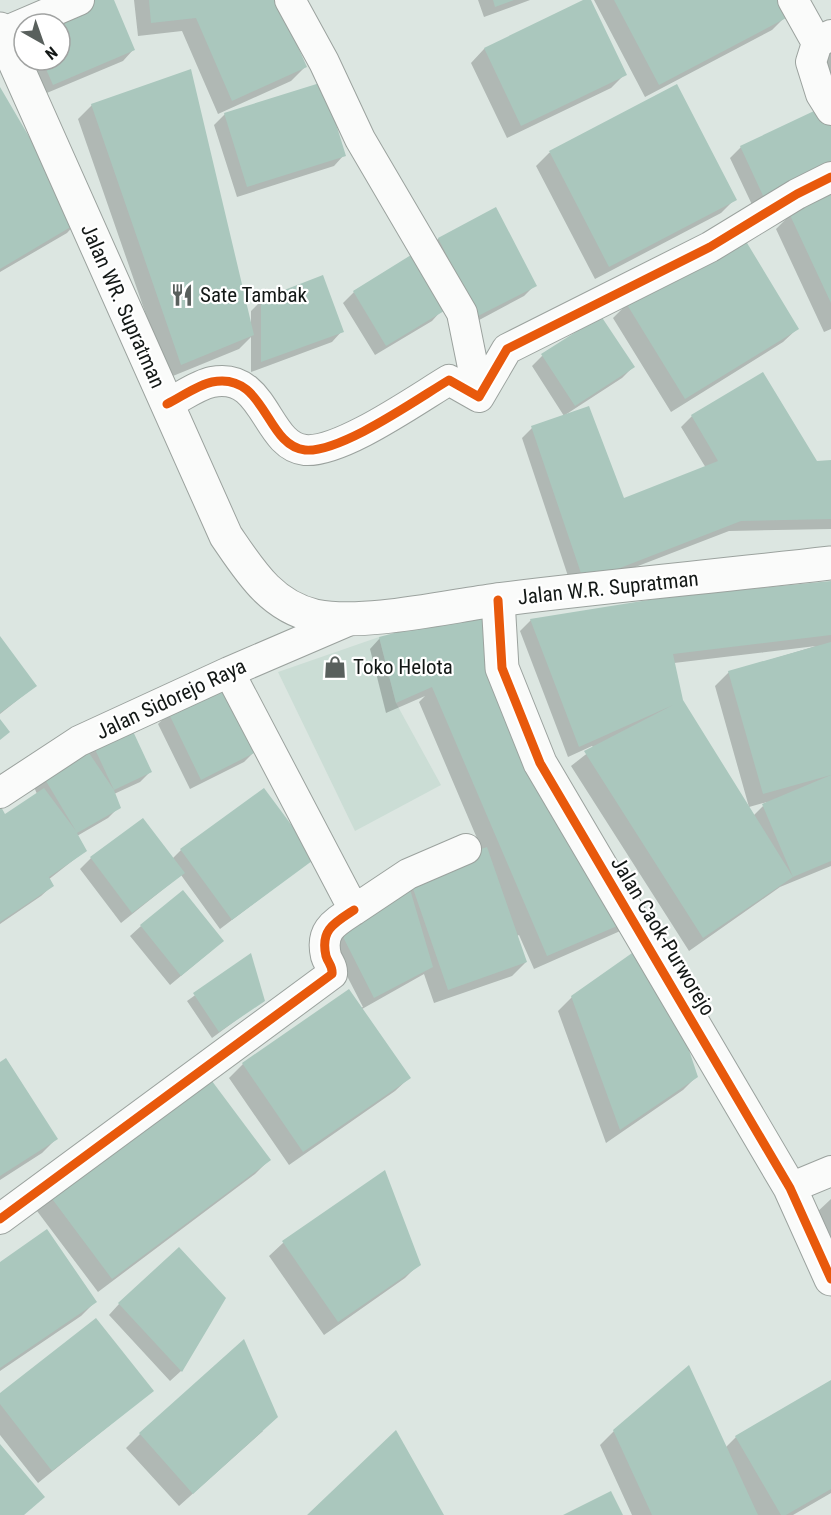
<svg xmlns="http://www.w3.org/2000/svg" width="831" height="1515" font-family="'Roboto Condensed',sans-serif">
	<style>
		.built { fill: #cbddd5 }
		.shadow { fill: #0003; fill-rule: evenodd }
		.building { fill: #aac7bd }
		.lines { fill: none; stroke-linecap: round; stroke-linejoin: round }
		.street-casing { stroke: #9ba29e; stroke-width: 32 }
		.secondary-casing { stroke: #9ba29e; stroke-width: 35 }
		.primary-casing { stroke: #9ba29e; stroke-width: 35 }
		.street { stroke: #fafbfa; stroke-width: 30 }
		.secondary { stroke: #fafbfa; stroke-width: 33 }
		.primary { stroke: #fafbfa; stroke-width: 33 }
		.cycleway-casing { stroke: #fff; stroke-width: 13 }
		.cycleway { stroke: #e8590c; stroke-width: 9 }
		.labels { text-anchor: middle; stroke-width: 4.5; stroke-linejoin: round; paint-order: stroke }
		.poi-label { font-size: 21px; fill: #131816; stroke: #fff; text-anchor: start }
		.street-label { font-size: 21px; fill: #131816; stroke: #fff }
	</style>
	<rect width="100%" height="100%" fill="#dce6e1"/>
	<path class="built" d="M379 637 396 703 441 785 355 831 278 672Z"/>
	<path class="shadow" d="M112 0 133 50 123 61 42 95 28 60H60Z
		M134 0H275L305 67 291 81 218 114 182 31 138 36Z
		M478 0H530L484 17Z
		M586 0H590L625 74 611 88 507 138 471 63 484 49Z
		M594 0H777L786 16 772 30 645 97Z
		M831 39V82L815 54Z
		M676 86 735 199 721 213 595 279 536 166 549 153Z
		M0 90 77 222 67 233 0 272Z
		M92 105 251 323V311L262 300 342 331 332 342 251 372V337L239 349 168 378 78 119Z
		M831 105 755 211 730 158 741 147Z
		M225 114 344 155 334 166 237 197 214 125Z
		M831 195V329L824 332 776 229 790 215Z
		M496 209 535 285 524 296 468 326 428 250 438 239Z
		M354 292 442 310 432 321 375 355 343 303Z
		M627 304 797 329 783 342 671 412 613 318Z
		M542 356 633 367 622 378 565 415 624 500 706 468 681 427 692 416 816 462 831 461V529L729 531 573 591 522 438 532 428 564 416 532 366Z
		M831 583V866L780 887 689 951 571 766 594 748 592 746 568 757 520 631 531 620ZM816 646 729 672 715 686 749 807 767 802 753 816 681 701 674 663Z
		M0 638 35 686 0 714Z
		M380 638 501 669 627 928 534 969 519 935 517 936 526 962 512 976 434 1003 424 974 362 1009 409 1078 395 1091 289 1165 229 1078 243 1064 363 1007 330 943 397 896 482 850 419 702 425 696 386 713 370 649Z
		M169 713 254 752 244 762 190 789 158 724Z
		M94 746 150 772 140 782 114 794 119 807 108 818 77 836 85 851 48 880 52 886 41 896 0 924V808L5 816 37 794 34 787Z
		M181 850 314 858 220 929 181 875 121 923 80 869 91 858 172 859Z
		M141 926 211 951 170 985 130 936Z
		M251 955 258 1004 212 1038 187 1001Z
		M572 997 697 1076 683 1090 606 1143 558 1011Z
		M0 1064 56 1139 42 1153 0 1180Z
		M269 1160 255 1174 98 1292 34 1207 48 1194Z
		M384 1172 419 1264 405 1278 324 1335 269 1256 283 1243Z
		M831 1199V1249L814 1215Z
		M0 1263 95 1302 81 1316 0 1371Z
		M225 1298 181 1371 170 1381 109 1315 119 1304Z
		M831 1381V1493L793 1515H632L600 1445 614 1431 726 1447 736 1437Z
		M152 1391 38 1483 0 1435V1395Z
		M263 1431 179 1506 126 1448 140 1434Z"/>
	<path class="building" d="M79 0H114L135 50 53 85 42 60H60V24Z
		M149 0H277L307 67 232 101 196 18 151 23Z
		M493 0H514L495 7Z
		M583 0H591L627 75 521 126 484 48Z
		M614 0H779L788 17 659 85Z
		M191 69 254 335 181 365 91 104Z
		M323 82 346 156 247 187 224 113Z
		M677 84 737 200 609 267 549 151Z
		M0 87 79 222 0 269Z
		M831 103V171L766 202 740 146Z
		M831 193V303L789 213Z
		M496 207 537 286 478 316 438 238Z
		M741 233 799 329 685 399 626 303Z
		M411 255 444 311 386 346 353 291Z
		M323 275 344 332 261 362V299Z
		M601 316 635 367 575 406 541 354Z
		M763 372 817 461 831 460V519L741 521 584 582 531 426 589 406 624 498 718 461 691 415Z
		M831 581V635L673 654 683 700 793 877 703 938 584 751 673 705 579 747 530 619 667 597Z
		M482 610 502 668 643 915 547 956 432 687 396 703 379 637Z
		M0 636 37 686 0 713Z
		M831 642V775L763 794 728 671Z
		M223 685 256 752 201 780 168 712Z
		M0 719 10 732 0 740Z
		M131 727 152 772 114 790 121 808 77 833 87 851 49 877 54 886 0 922V805L5 814 44 788 76 831 43 776 87 750 114 790 93 745Z
		M831 775V861L793 877 762 804Z
		M264 788 316 858 232 920 180 849Z
		M143 818 185 873 132 913 90 857Z
		M487 847 527 962 448 990 408 874Z
		M409 886 433 967 374 998 340 931Z
		M183 890 224 941 181 976 140 925Z
		M652 939 698 1077 620 1130 571 996Z
		M251 953 265 1001 219 1032 193 993Z
		M349 989 411 1078 303 1152 242 1063Z
		M6 1058 58 1139 0 1176V1062Z
		M206 1073 271 1160 112 1279 47 1192Z
		M385 1170 421 1265 338 1322 282 1241Z
		M47 1229 97 1302 0 1368V1262Z
		M179 1247 226 1298 182 1372 118 1303Z
		M96 1318 154 1391 52 1471 0 1404V1393Z
		M244 1339 278 1417 193 1494 139 1433Z
		M689 1365 758 1515H652L613 1430Z
		M831 1380V1489L786 1515H781L735 1436Z
		M396 1430 444 1515H307Z
		M0 1444 45 1497 24 1515H0Z
		M611 1491 623 1515H563Z"/>
	<g class="lines">
		<g class="street-casing">
			<path id="street" d="M290 0 324 62 360 139 462 313 479 397
				M793 0 817 43
				M2 33 79 0
				M831 35 817 43 811 62 821 94 831 110
				M167 404C180 398 197 385 212 382 266 371 265 446 305 450 341 453 417 399 449 380L479 397 507 349 710 247 797 194 831 177
				M229 672 354 910 408 874 466 849
				M0 793 79 741 229 672 350 620
				M790 1188 831 1171
				M0 1219 332 974C333 966 328 963 326 956 320 930 334 923 354 910"/>
		</g>
		<g class="secondary-casing">
			<path id="secondary" d="M498 600 502 668 540 763 790 1188 831 1279"/>
		</g>
		<g class="primary-casing">
			<path id="primary" d="M0 29 226 536C250 571 271 606 315 616 363 626 445 607 496 600 607 586 719 576 831 563"/>
		</g>
		<use href="#street" class="street"/>
		<use href="#secondary" class="secondary"/>
		<use href="#primary" class="primary"/>
		<g class="cycleway-casing">
			<path id="cycleway" d="M167 404C180 398 197 385 212 382 266 371 265 446 305 450 341 453 417 399 449 380L479 397 507 349 710 247 797 194 831 177
				M498 600 502 668 540 763 790 1188 831 1279
				M0 1219 332 974C333 966 328 963 326 956 320 930 334 923 354 910"/>
		</g>
		<use href="#cycleway" class="cycleway"/>
	</g>
	<defs>
		<g id="restaurant-bare" transform="scale(1.8)"><path d="M-5-6h1v4h1v-4h1v4h1v-4h1v5L-1.5 .5V6h-2V.5L-5-1ZM5-6V6H3V1.5H1.5Q1.5-4 5-6Z" fill="#59605d" stroke="#fff" stroke-width="2.5" paint-order="stroke"/></g>
		<g id="shop-bare" transform="scale(1.8)"><path d="M-5-2.5h2.3a2.7 3.5 0 0 1 5.4 0H5L5.5 6h-11ZM-1.5-2.5h3a1.5 2.3 0 0 0-3 0Z" fill="#59605d" stroke="#fff" stroke-width="2.5" paint-order="stroke"/></g>
	</defs>
	<g fill-rule="evenodd">
		<use href="#restaurant-bare" x="182" y="295"/>
		<use href="#shop-bare" x="335" y="667"/>
	</g>
	<g class="labels">
		<g class="poi-label">
			<text x="200" y="302">Sate Tambak</text>
			<text x="353" y="674">Toko Helota</text>
		</g>
		<g class="street-label">
			<text transform="translate(123 306) rotate(66)" y="7">Jalan WR. Supratman</text>
			<text transform="translate(608 588) rotate(-6)" y="7">Jalan W.R. Supratman</text>
			<text transform="translate(171 699) rotate(-25)" y="7">Jalan Sidorejo Raya</text>
			<text transform="translate(663 936) rotate(59)" y="7">Jalan Caok-Purworejo</text>
		</g>
	</g>
	<g transform="translate(42 42) rotate(140)"><circle r="28" fill="#ffffff" stroke="#a1a3a2" stroke-width="1.5"/>
	<path d="M0-4.5L10 22L0 15L-10 22Z" fill="#59605d"/>
	<text y="-9" font-size="16" font-weight="bold" text-anchor="middle" fill="#131816">N</text>
	</g>
</svg>
